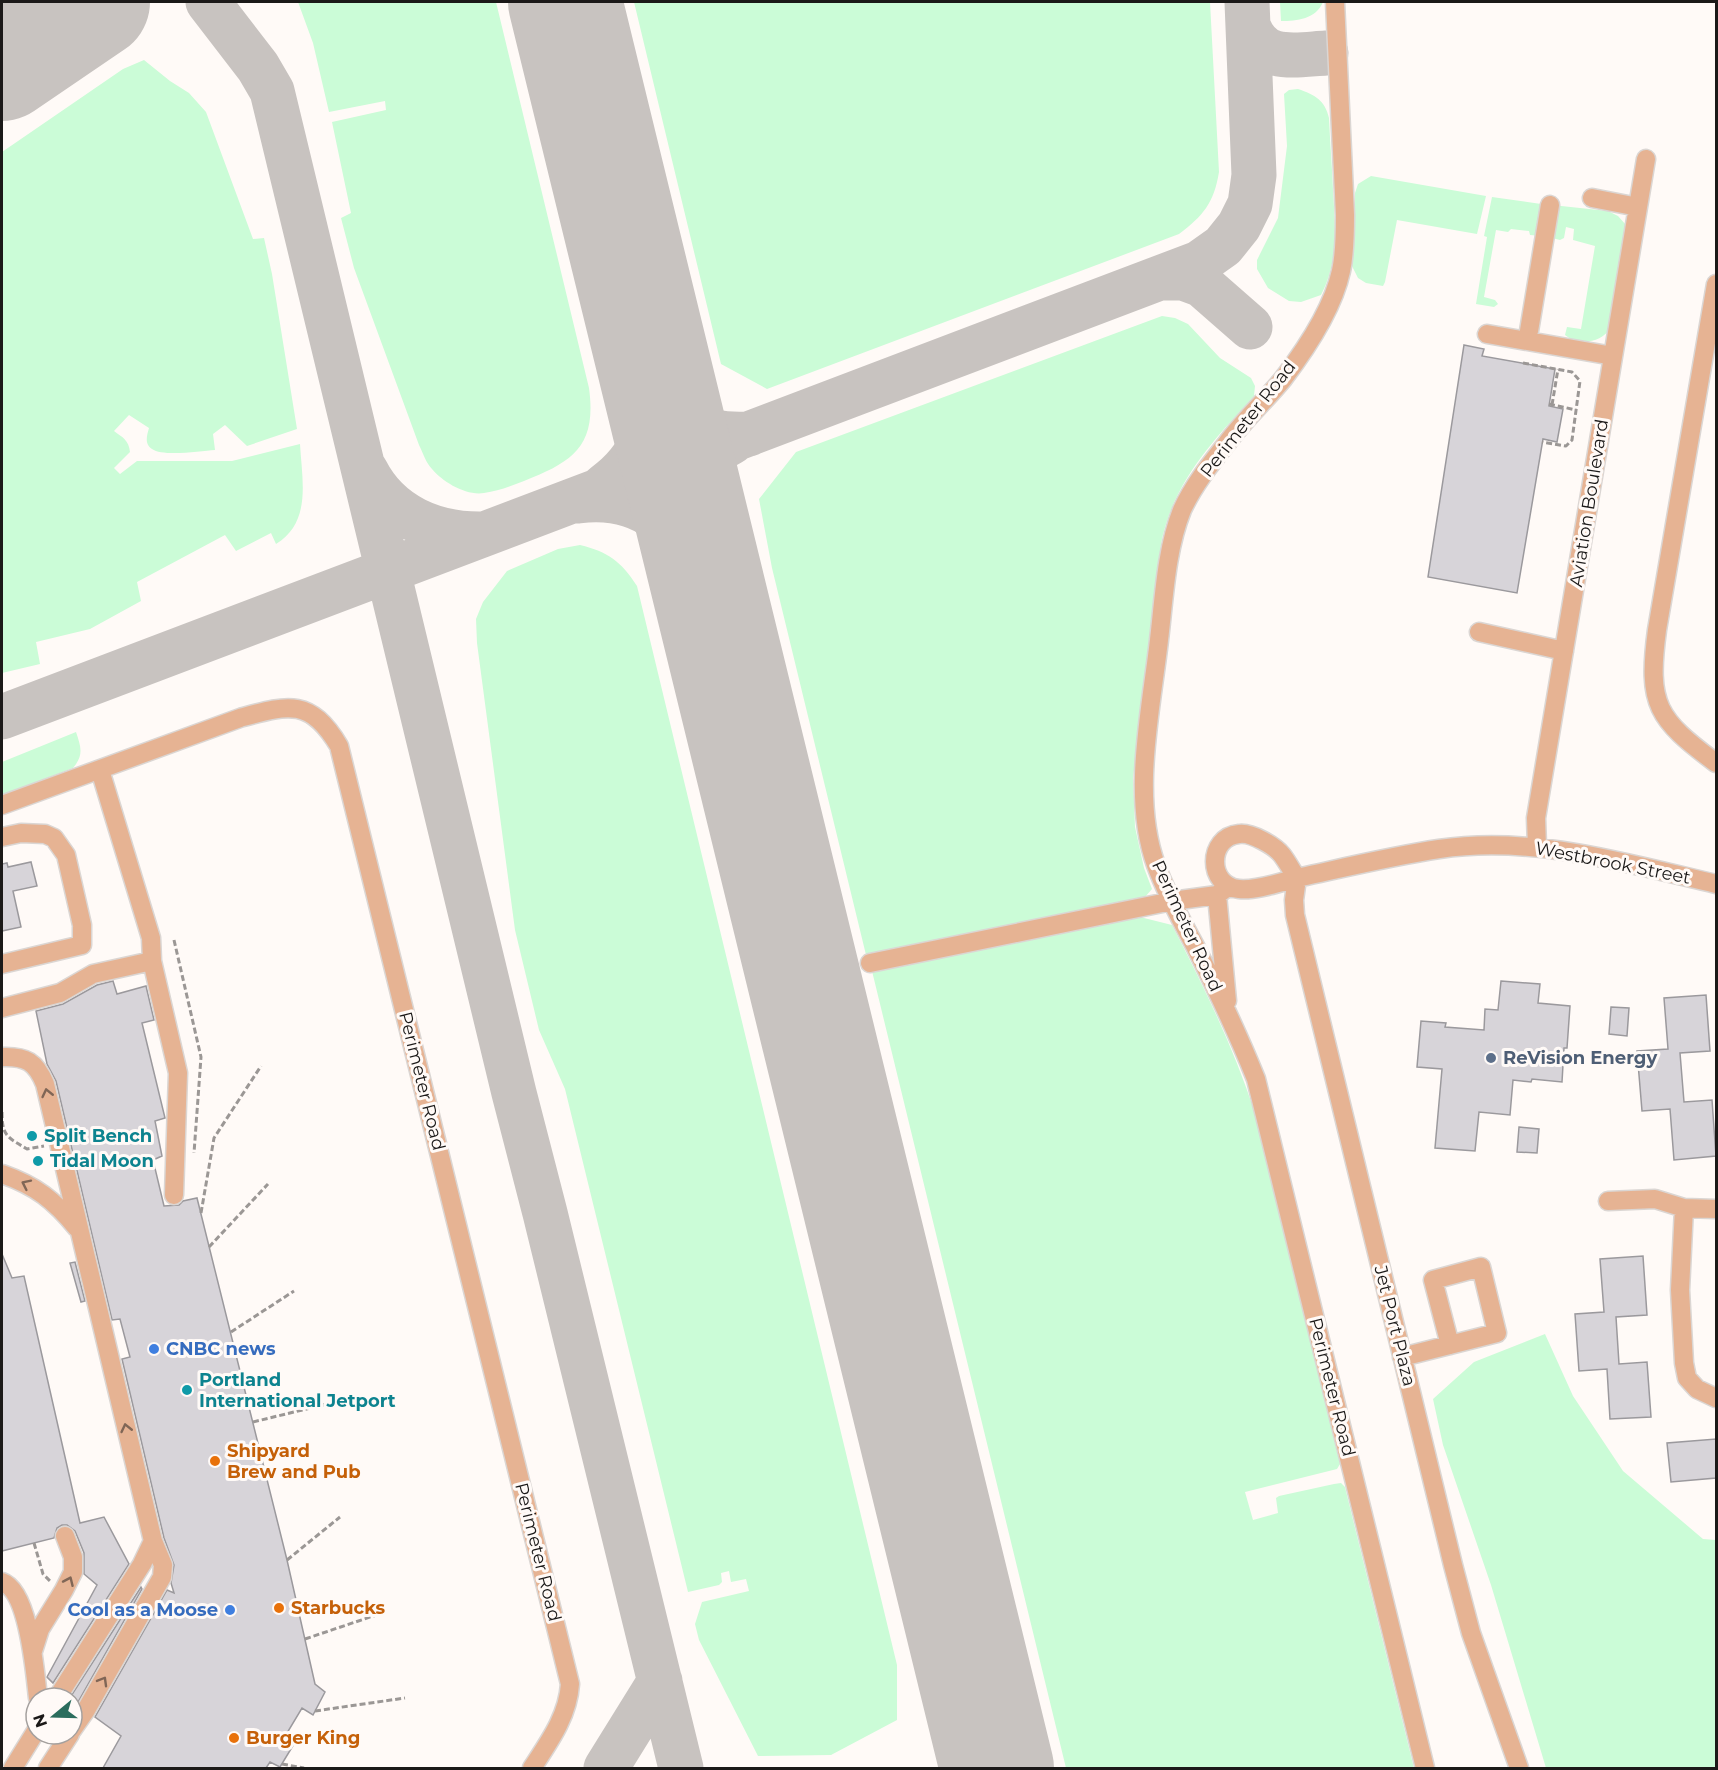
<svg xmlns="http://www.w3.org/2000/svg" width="1718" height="1770" font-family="Montserrat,sans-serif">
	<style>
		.green { fill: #cbfcd7 }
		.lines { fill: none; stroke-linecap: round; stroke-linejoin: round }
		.taxiway { stroke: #c8c3c0; stroke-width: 45 }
		.runway { stroke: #c8c3c0; stroke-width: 114 }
		.building { fill: #d7d4d9; stroke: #9b999d; stroke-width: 1.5 }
		.minor-casing { stroke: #dbd6d3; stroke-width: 21 }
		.path { stroke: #9b9795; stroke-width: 3; stroke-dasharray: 6 3; stroke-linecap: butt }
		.minor { stroke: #e6b393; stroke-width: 18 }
		.oneway { stroke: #806656 }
		.service-dot { fill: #5c6f8a; stroke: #fffaf7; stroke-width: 2 }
		.culture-dot { fill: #0f9aa8; stroke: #fffaf7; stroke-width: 2 }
		.shop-dot { fill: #3f7fe0; stroke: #fffaf7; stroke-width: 2 }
		.food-dot { fill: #e8710a; stroke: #fffaf7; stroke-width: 2 }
		.labels { text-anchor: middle; stroke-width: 6; stroke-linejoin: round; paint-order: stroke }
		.street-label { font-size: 18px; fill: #1b1918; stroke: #fffaf7 }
		.service-label { font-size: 18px; font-weight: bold; fill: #4e5e75; stroke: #fffaf7; text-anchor: start }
		.culture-label { font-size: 18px; font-weight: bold; fill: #0d838f; stroke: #fffaf7; text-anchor: start }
		.shop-label { font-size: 18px; font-weight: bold; fill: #366cbe; stroke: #fffaf7; text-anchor: start }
		.food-label { font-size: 18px; font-weight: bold; fill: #c56008; stroke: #fffaf7; text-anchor: start }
	</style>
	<rect width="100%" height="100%" fill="#fffaf7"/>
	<path class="green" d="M298 2H496L589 388C597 446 573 462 524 481 511 486 498 491 484 493 466 496 443 482 432 469 426 463 423 453 419 445L354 268 341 218 351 213 332 122 386 110 385 101 329 112 313 43Z
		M634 2H1210L1219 172C1214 203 1203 216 1179 234L767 389 721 364Z
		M1280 2H1323C1316 19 1297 21 1281 21Z
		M144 60 170 81 189 93 206 112 253 239 264 238 272 274 297 429 247 446 225 425 213 434 215 450C201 451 163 457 152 449 144 444 147 435 149 428L129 415 114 431C122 437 129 440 130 452L114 468 120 474 137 461H232L300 444C302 480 312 522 276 544L271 533 236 551 225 535 137 582 141 601 90 629 36 642 40 664 2 673V152L123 69Z
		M1298 89C1315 95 1325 100 1329 118 1330 142 1332 165 1333 189 1335 225 1339 261 1321 295L1301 302 1289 301 1268 288 1257 269V260L1278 218 1287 146 1284 94 1289 90Z
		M1371 176 1486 196 1477 234 1397 220 1385 282 1383 286 1366 283 1358 278 1352 266 1355 231V193L1358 184Z
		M1492 197 1548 205 1542 236 1530 235 1529 231 1511 229 1508 232 1496 230 1484 297 1495 300 1498 304 1494 307 1476 304 1487 237 1484 236Z
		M1552 205 1608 211 1618 216 1626 225 1610 328C1602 343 1578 346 1565 335L1567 327 1581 329 1595 246 1573 240 1574 229 1566 227 1564 238 1560 240 1548 237Z
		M1162 316 1175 318 1188 324 1220 358 1251 378 1255 386 1254 396C1213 441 1173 482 1161 544L1133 778 1135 827 1144 868 1152 889 1145 897 867 959 772 568 759 499 796 452Z
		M580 545C608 552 621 561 637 586L897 1665V1720L831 1755 758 1756 699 1640 695 1624 702 1602 749 1591 746 1579 731 1582 729 1571 721 1573 722 1582 719 1585 688 1592 565 1089 539 1030 515 930 477 643 476 619 483 602 507 571 558 549Z
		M76 732C81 747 84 755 73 768L2 795V762Z
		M1136 916 1172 925C1204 987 1233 1046 1255 1113L1340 1464 1337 1469 1245 1492 1253 1520 1278 1513 1276 1498 1279 1496 1334 1484 1341 1483 1345 1487 1414 1768H1066L872 971Z
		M1545 1334 1573 1396 1623 1471 1703 1539 1716 1540V1768H1546L1491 1585 1443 1445 1433 1399 1474 1362Z"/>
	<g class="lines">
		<path class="taxiway" d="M208 2 258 67 272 91 514 1093 545 1213 681 1768
			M1248 25C1261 63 1293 55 1326 53
			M1161 278H1183L1202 285 1250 327
			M656 371C676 418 695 437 749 434
			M366 471C389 516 435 535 483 534
			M604 486C646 456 653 419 656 371
			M578 501C647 492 681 532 709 589
			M696 535C695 526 692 516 693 507 693 481 708 453 732 442
			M2 717 1199 263 1223 246 1239 226 1250 204 1254 175 1247 2
			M606 1768 660 1681
			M971 1768 981 1747 982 1711"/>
		<path class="runway" d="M565 2 997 1768
			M2 64 93 2"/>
	</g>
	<path class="building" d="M1464 345 1484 349 1482 356 1555 369 1549 406 1563 409 1557 442 1543 439 1517 593 1428 577Z
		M31 862 37 886 13 891 21 927 2 931V864L7 863 8 867Z
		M113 981 117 994 146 986 154 1020 142 1023 165 1118 155 1121 162 1156 153 1160 164 1206 179 1205 183 1201 197 1198 287 1560 315 1684 325 1692 313 1715 302 1708 284 1738 294 1744 280 1767 270 1762 266 1768H103L121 1736 95 1717 167 1590 174 1593 171 1583 174 1565 164 1538 122 1359 130 1357 120 1319 112 1320 56 1081 47 1064 36 1011 63 1004 97 985Z
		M1501 981 1540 984 1538 1003 1570 1006 1567 1048H1564L1562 1082 1532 1079 1531 1082 1513 1080 1510 1115 1479 1112 1475 1151 1435 1148 1442 1069 1417 1067 1421 1021 1446 1023 1445 1027 1484 1030 1485 1009 1498 1010Z
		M1706 995 1710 1051 1680 1053 1684 1102 1712 1100 1716 1156 1674 1160 1670 1109 1642 1111 1637 1051 1668 1049 1664 998Z
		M1611 1007 1629 1008 1627 1036 1609 1034Z
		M1519 1127 1539 1129 1537 1153 1517 1152Z
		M2 1254 12 1278 24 1276 80 1523 104 1517 129 1564 53 1683 47 1677 97 1585 84 1574V1553L75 1531 67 1525H62L57 1528 54 1538 2 1551Z
		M1643 1256 1647 1315 1616 1317 1619 1364 1647 1362 1651 1417 1610 1419 1607 1369 1579 1371 1575 1314 1604 1312 1600 1259Z
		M75 1262 85 1301 81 1302 70 1263Z
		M1716 1439V1478L1671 1482 1667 1443Z
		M141 1587 142 1589 78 1702 71 1696Z"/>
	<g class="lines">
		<g class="minor-casing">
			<path id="minor" d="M1335 2 1345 215C1345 233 1345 253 1341 271 1333 308 1306 349 1283 379 1265 401 1244 420 1227 443 1211 463 1193 486 1182 510 1166 550 1164 598 1159 640 1151 711 1131 796 1156 865 1166 893 1181 920 1195 946 1217 990 1238 1034 1256 1079L1425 1768
				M1592 198 1638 207
				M1716 284 1657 630C1647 705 1657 719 1716 763
				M1529 331 1550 205
				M1487 334 1613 356
				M1479 632 1564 651
				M100 770 151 938 152 961 178 1073 174 1195
				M2 805 240 718C287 705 310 697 339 746L570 1684C568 1716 549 1742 532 1768
				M2 837 21 833 45 834 54 838 66 855 82 925V945L2 964
				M1537 847 1536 818 1646 159
				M1297 878 1294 900 1295 915 1453 1565 1471 1633 1519 1768
				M1297 878C1292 871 1288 863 1282 855 1275 846 1251 832 1239 834 1207 837 1207 886 1239 889 1257 891 1284 881 1301 877 1347 867 1393 856 1439 849 1533 835 1626 863 1716 884
				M1217 895 1227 1001
				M870 963 1172 901 1217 895 1229 886
				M2 1008 60 993 93 974 152 961
				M2 1057C26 1056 36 1062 45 1084L153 1541 163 1565 162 1577 86 1710 72 1730
				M2 1174C36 1186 54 1200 77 1228
				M1608 1201 1655 1199 1684 1208
				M1716 1209 1684 1208 1680 1290 1684 1363 1687 1378 1697 1389 1716 1398
				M1402 1357 1497 1333 1481 1267 1433 1280 1450 1345
				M2 1582C29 1591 35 1672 38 1698
				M33 1651 40 1629 64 1590 73 1572V1557L65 1536
				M57 1698 142 1564 153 1541
				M13 1768 36 1731
				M48 1768 70 1734"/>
		</g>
		<path class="path" d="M1523 363 1572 372 1580 381 1572 440 1566 446 1542 442
			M1549 404 1576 410
			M1552 405 1558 369
			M174 940 201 1057 194 1153
			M2 1112C2 1136 7 1137 27 1149L44 1146
			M201 1213 214 1138 261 1066
			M209 1247 268 1184
			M231 1332 294 1291
			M253 1422 327 1404
			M34 1543 43 1574 51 1582
			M287 1560 340 1517
			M305 1639 385 1612
			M315 1711 405 1698
			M282 1764 304 1768"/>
		<use href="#minor" class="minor"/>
	</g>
	<defs><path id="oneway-chevron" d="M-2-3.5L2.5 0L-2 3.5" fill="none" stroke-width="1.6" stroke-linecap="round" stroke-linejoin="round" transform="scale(1.5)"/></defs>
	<g class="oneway">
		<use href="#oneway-chevron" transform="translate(47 1093) rotate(-103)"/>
		<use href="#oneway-chevron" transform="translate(26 1184) rotate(-154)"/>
		<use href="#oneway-chevron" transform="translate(126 1428) rotate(-103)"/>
		<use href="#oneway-chevron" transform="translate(69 1581) rotate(-66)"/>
		<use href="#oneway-chevron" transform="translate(103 1681) rotate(-60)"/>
	</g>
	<circle class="service-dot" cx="1491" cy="1058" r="6"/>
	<g class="culture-dot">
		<circle cx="32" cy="1136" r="6"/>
		<circle cx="38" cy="1161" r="6"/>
		<circle cx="187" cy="1390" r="6"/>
	</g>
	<g class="shop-dot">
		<circle cx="154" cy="1349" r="6"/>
		<circle cx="230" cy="1610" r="6"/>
	</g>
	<g class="food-dot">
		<circle cx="215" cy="1461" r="6"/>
		<circle cx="279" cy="1608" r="6"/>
		<circle cx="234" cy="1738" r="6"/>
	</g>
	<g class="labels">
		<g class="street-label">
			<text transform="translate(1248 419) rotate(-52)" y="6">Perimeter Road</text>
			<text transform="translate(1589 503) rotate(-81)" y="6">Aviation Boulevard</text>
			<text transform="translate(1613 863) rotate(11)" y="6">Westbrook Street</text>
			<text transform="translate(1187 926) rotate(65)" y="6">Perimeter Road</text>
			<text transform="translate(422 1081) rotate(76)" y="6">Perimeter Road</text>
			<text transform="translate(1395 1326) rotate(76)" y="6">Jet Port Plaza</text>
			<text transform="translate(1332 1387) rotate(76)" y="6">Perimeter Road</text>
			<text transform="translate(538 1552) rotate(76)" y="6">Perimeter Road</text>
		</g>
		<g class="service-label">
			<text x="1503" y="1064">ReVision Energy</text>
		</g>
		<g class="culture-label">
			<text x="44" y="1142">Split Bench</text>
			<text x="50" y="1167">Tidal Moon</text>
			<text x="199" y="1386">Portland<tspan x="199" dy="21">International Jetport</tspan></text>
		</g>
		<g class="shop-label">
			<text x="166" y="1355">CNBC news</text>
			<text x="218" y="1616" text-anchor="end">Cool as a Moose</text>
		</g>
		<g class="food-label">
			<text x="227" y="1457">Shipyard<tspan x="227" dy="21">Brew and Pub</tspan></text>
			<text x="291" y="1614">Starbucks</text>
			<text x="246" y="1744">Burger King</text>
		</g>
	</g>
	<rect width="1718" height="1770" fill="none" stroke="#1b1918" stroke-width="6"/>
	<g transform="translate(54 1716) rotate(251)"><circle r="28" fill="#fffaf7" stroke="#a4a09e" stroke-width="1.5"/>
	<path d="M0-4.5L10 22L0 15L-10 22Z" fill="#2b6d5d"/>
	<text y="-9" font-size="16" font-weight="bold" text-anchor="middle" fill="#1b1918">N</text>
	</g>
</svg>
